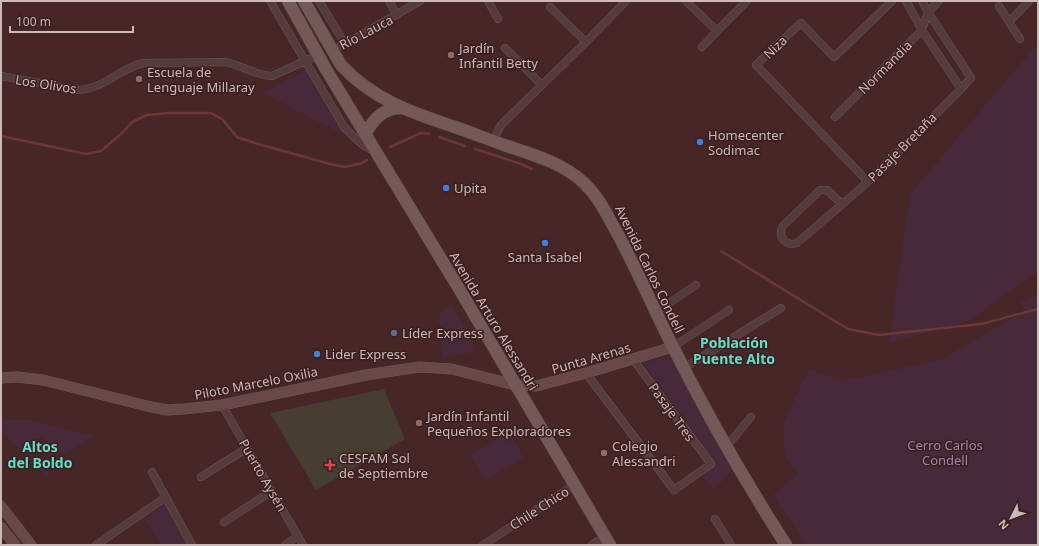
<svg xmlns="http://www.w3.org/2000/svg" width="1039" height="546" font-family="'Noto Sans',sans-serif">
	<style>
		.medical { fill: #463d33 }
		.green { fill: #482939 }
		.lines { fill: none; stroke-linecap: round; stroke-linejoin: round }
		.stream { stroke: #6c3737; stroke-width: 2.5 }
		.street-casing { stroke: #705656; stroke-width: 8 }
		.secondary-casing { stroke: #705656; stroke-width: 11 }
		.primary-casing { stroke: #5e4444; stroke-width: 13 }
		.street { stroke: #553b3b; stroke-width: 7 }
		.secondary { stroke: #684948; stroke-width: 10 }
		.primary { stroke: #755959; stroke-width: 12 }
		.education-dot { fill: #8d6e63; stroke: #3b1f1f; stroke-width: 1.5 }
		.shop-dot { fill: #3f7fe0; stroke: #3b1f1f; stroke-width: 1.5 }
		.service-dot { fill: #5c6f8a; stroke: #3b1f1f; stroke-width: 1.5 }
		.health-dot { fill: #e0444e; stroke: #3b1f1f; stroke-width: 1.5 }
		.labels { text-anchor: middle; stroke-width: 3; stroke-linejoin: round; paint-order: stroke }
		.street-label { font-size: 13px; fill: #ceb9b9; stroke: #3b1f1f }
		.poi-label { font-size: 13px; fill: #ceb9b9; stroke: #3b1f1f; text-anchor: start }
		.park-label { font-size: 13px; fill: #9f84af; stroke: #3b1f1f }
		.neighbourhood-label { font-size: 14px; font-weight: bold; fill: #64deca; stroke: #3b1f1f }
	</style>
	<rect width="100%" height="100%" fill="#462627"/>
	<path class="medical" d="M384 389 405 439 316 490 270 413Z"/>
	<path class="green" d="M1038 43V271L969 321 889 343 910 194Z
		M306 70 344 135 263 93Z
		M1038 294V545H806L773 495 798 474 785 456 783 423 809 369 842 381 943 359 1025 310 1021 302Z
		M453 306 476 348 473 352 442 358 439 314 448 307Z
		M673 354 733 472 713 489 702 475 716 465 644 363Z
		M1 420H30L94 436 63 455 42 436 27 449 49 474 46 477 1 430Z
		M509 433 524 458 486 480 470 455Z
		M166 504 188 545H162L144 518Z"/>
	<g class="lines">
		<path class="stream" d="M1 136 86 154 101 151 121 134 132 122 147 115 168 113H211L222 119 237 137 258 144 330 164 345 167 362 163 367 160
			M439 137 465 146
			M390 147 421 133 429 134
			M475 149 521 164 532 169
			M721 251 848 329 879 335 981 324 1038 309"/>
		<g class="street-casing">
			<path id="street" d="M270 1 344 127C353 137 362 146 375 152
				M319 1 345 44
				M389 1 397 15
				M488 1 498 19
				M686 1 717 31 747 1
				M906 1 922 30 961 89 971 78 928 12 922 1
				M999 6 1020 39
				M550 7 586 42
				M1010 21 1029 1
				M702 47 717 31
				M505 48 542 85
				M332 49 345 44 420 1
				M1 76 77 90C102 90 119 69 143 63L226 62C240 65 258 76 272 76L318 55
				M835 117 922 30 928 12 939 1
				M493 141 501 125 586 42 626 1
				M868 182 756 65 801 23 834 57 892 1
				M842 204 827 190H820L783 226C777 237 786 247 797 243L868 182 961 89
				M656 312 696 285
				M673 347 729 310
				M684 368 781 308
				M586 373 674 490 711 464 633 359
				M222 405 303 545
				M726 447 751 417
				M152 472 192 545
				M201 477 247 448
				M715 519 731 545
				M224 522 272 491
				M96 545 166 497
				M285 545 298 536
				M483 545 574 485
				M592 545 599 540"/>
		</g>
		<g class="secondary-casing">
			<path id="secondary" d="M1 378 17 377 43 380 147 406 167 410 184 409 222 405 366 375 419 367 452 369 515 385 536 386 586 373 673 347
				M1 506 31 545
				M1 527 15 545"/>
		</g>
		<g class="primary-casing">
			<path id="primary" d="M288 1 327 71 461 292 610 545
				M304 1 341 65C372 99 412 113 455 127 472 133 490 140 507 146 534 155 563 163 584 183 598 196 606 213 615 229 636 267 653 308 673 347 707 415 745 481 786 545
				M365 134C374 119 383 108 401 108"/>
		</g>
		<use href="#street" class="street"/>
		<use href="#secondary" class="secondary"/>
		<use href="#primary" class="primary"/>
	</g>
	<g class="education-dot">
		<circle cx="451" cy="55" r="4"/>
		<circle cx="139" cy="79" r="4"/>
		<circle cx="419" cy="423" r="4"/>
		<circle cx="604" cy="453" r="4"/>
	</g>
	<g class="shop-dot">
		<circle cx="700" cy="142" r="4"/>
		<circle cx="446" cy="188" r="4"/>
		<circle cx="545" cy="243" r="4"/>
		<circle cx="317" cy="354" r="4"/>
	</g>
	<circle class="service-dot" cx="394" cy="333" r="4"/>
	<path class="health-dot" d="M328 459h4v4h4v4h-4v4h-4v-4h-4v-4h4z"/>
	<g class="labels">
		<g class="street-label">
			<text transform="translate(366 32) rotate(-28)" y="5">Río Lauca</text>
			<text transform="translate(775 47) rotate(-44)" y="5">Niza</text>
			<text transform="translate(885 67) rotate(-45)" y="5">Normandia</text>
			<text transform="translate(46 84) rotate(9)" y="5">Los Olivos</text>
			<text transform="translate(902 147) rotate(-45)" y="5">Pasaje Bretaña</text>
			<text transform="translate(650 269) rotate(64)" y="5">Avenida Carlos Condell</text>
			<text transform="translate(494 321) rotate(59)" y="5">Avenida Arturo Alessandri</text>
			<text transform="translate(591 358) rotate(-16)" y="5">Punta Arenas</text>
			<text transform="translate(256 383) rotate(-11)" y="5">Piloto Marcelo Oxilia</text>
			<text transform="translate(672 412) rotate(54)" y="5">Pasaje Tres</text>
			<text transform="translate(263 475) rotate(60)" y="5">Puerto Aysén</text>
			<text transform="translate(539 508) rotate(-33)" y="5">Chile Chico</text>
		</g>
		<g class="poi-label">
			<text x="459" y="53">Jardín<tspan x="459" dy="15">Infantil Betty</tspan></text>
			<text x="147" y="77">Escuela de<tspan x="147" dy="15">Lenguaje Millaray</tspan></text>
			<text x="708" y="140">Homecenter<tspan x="708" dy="15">Sodimac</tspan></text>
			<text x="454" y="193">Upita</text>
			<text x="545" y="262" text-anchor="middle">Santa Isabel</text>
			<text x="402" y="338">Líder Express</text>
			<text x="325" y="359">Lider Express</text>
			<text x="427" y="421">Jardín Infantil<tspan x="427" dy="15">Pequeños Exploradores</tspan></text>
			<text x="612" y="451">Colegio<tspan x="612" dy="15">Alessandri</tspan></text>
			<text x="339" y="463">CESFAM Sol<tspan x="339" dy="15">de Septiembre</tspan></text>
		</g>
		<g class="park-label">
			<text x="945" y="450">Cerro Carlos<tspan x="945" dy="15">Condell</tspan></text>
		</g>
		<g class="neighbourhood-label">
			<text x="734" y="348">Población<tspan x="734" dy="16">Puente Alto</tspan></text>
			<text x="40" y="452">Altos<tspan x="40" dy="16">del Boldo</tspan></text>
		</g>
	</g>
	<rect width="1039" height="546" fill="none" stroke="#ceb9b9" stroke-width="4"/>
	<g transform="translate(1011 518) rotate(228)" stroke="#3b1f1f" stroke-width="3" paint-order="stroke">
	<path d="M0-3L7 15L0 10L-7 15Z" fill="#ceb9b9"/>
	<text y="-6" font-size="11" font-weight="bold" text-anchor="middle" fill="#ceb9b9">N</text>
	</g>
	<path d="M10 26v6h123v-6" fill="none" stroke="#ceb9b9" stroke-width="2"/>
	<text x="16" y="26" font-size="12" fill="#ceb9b9" stroke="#3b1f1f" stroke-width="3" paint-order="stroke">100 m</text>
</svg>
